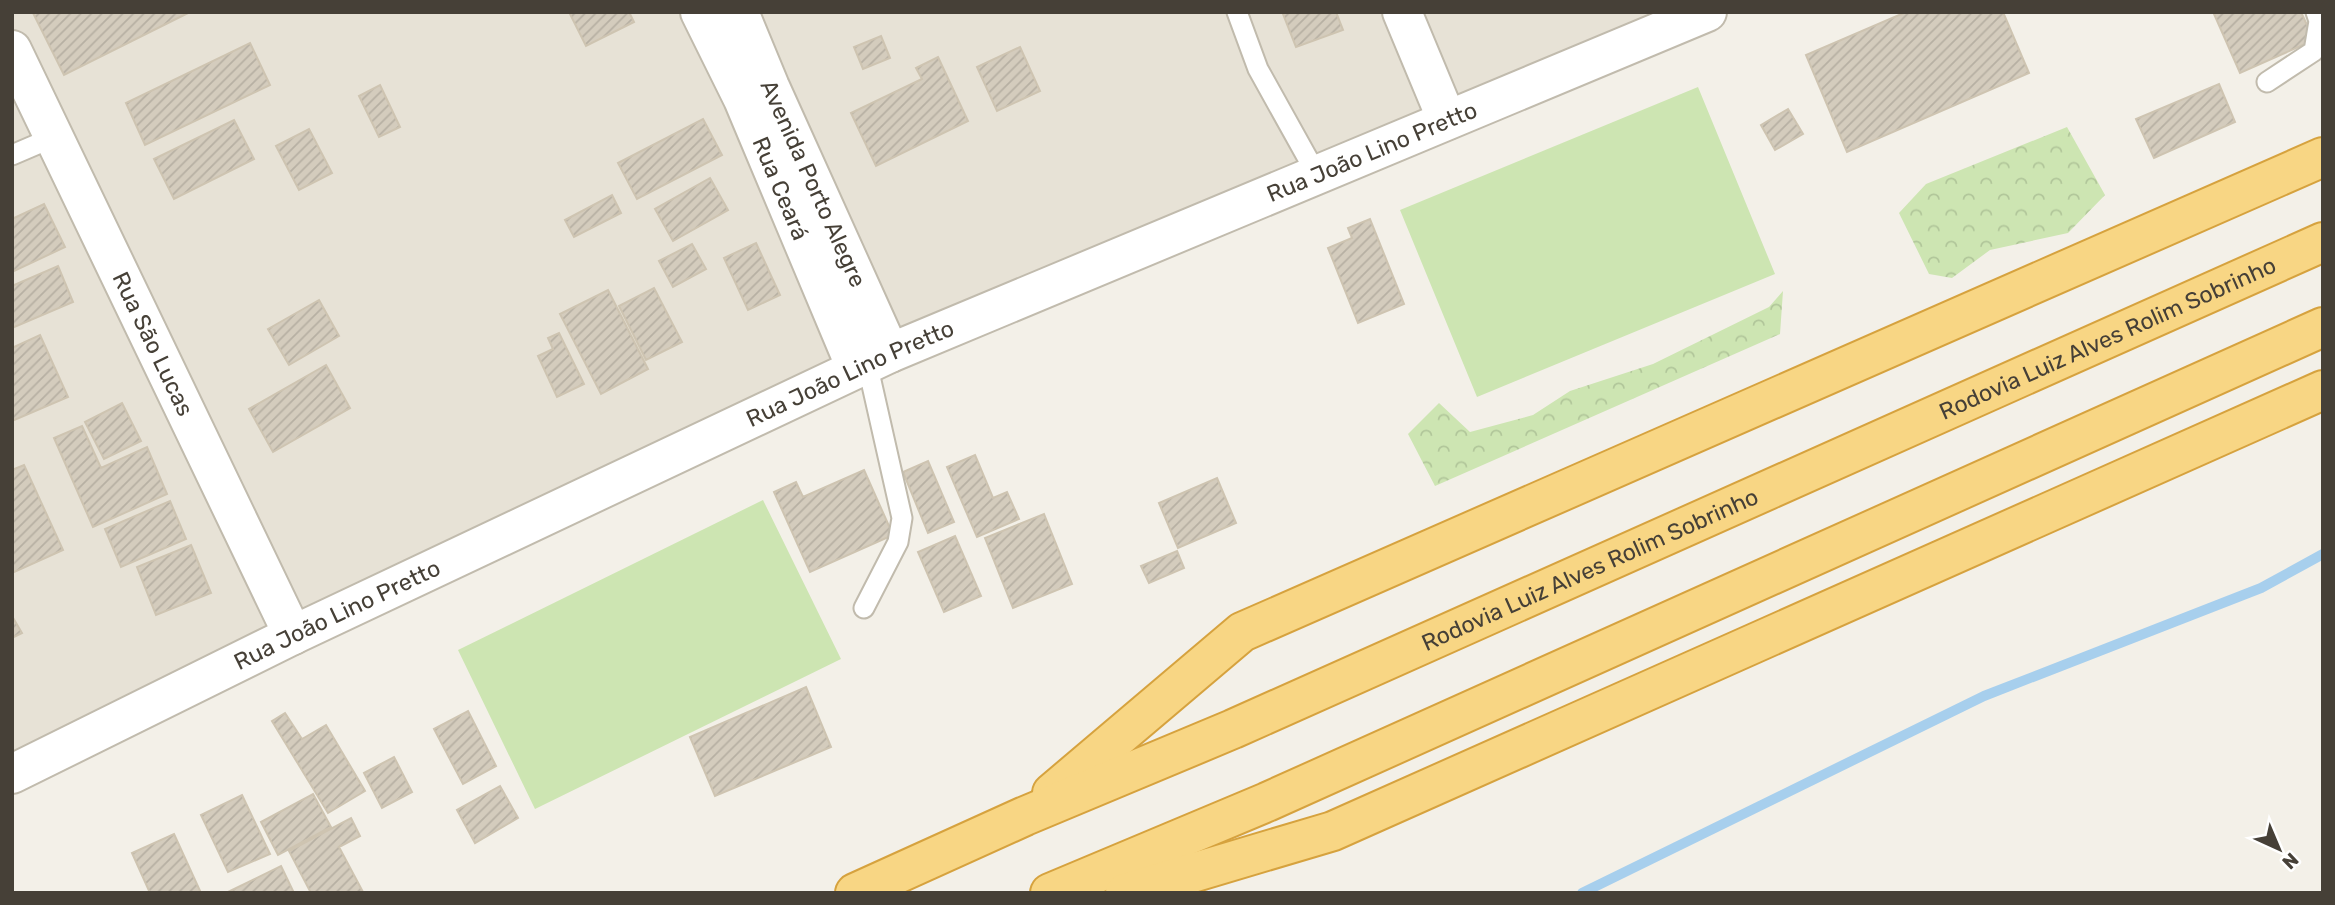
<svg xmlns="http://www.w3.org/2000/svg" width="2335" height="905" font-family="Rubik,sans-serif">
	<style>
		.residential { fill: #e7e2d6 }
		.forest { fill: url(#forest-crowns) }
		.pitch { fill: #cde5b2 }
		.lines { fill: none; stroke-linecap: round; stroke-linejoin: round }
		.stream { stroke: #a7cfed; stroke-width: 10 }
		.building { fill: url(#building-hatch); stroke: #cec4b1; stroke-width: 2 }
		.service-casing { stroke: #c1bbad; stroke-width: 23 }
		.minor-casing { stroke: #c1bbad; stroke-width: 42 }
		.trunk-casing { stroke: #d6a23e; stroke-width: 42 }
		.service { stroke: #fff; stroke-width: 19 }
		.minor { stroke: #fff; stroke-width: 38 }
		.trunk { stroke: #f8d684; stroke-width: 38 }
		.labels { text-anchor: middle; stroke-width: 6; stroke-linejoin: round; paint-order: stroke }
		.street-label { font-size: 23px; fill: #464037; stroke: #fff }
	</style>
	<defs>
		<pattern id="forest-crowns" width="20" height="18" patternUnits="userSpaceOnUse" patternTransform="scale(1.75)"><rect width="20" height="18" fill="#cde5b2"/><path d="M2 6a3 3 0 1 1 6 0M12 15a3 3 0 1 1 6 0" fill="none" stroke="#b1c69a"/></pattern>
		<pattern id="building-hatch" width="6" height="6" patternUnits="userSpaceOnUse" patternTransform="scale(1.75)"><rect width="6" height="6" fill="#d4ccbd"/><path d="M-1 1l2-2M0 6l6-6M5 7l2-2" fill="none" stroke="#b7b0a3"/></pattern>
	</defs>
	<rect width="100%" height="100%" fill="#f3f0e8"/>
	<path class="residential" d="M12 12H1707L890 353 12 774Z"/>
	<path class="forest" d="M2067 127 2105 195 2068 233 1990 250 1952 278 1929 274 1899 213 1926 184Z
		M1783 291 1780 334 1435 486 1408 434 1439 403 1470 432 1533 415 1570 391 1653 364 1769 307Z"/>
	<path class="pitch" d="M1698 87 1775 274 1477 397 1400 210Z
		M763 500 841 659 535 809 458 650Z"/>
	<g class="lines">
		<path class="stream" d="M1582 893 1984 696 2261 588 2323 554"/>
	</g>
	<path class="building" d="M35 12H190L64 75 33 13Z
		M569 12H629L634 22 586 46Z
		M1287 12H1336L1343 30 1296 47 1283 14Z
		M1906 12H2003L2029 73 1847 152 1806 55Z
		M2218 12H2301L2314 40 2240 73 2214 14Z
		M881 36 890 58 863 69 854 47Z
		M250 43 270 85 145 145 126 103Z
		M1020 47 1040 91 997 111 977 67Z
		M938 57 968 121 876 166 851 113 922 79 916 68Z
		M2219 84 2235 122 2154 158 2136 119Z
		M380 85 400 127 379 137 359 96Z
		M1788 109 1803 134 1775 150 1761 125Z
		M703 119 722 155 637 199 618 163Z
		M234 120 254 159 174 199 154 159Z
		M309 129 332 173 299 190 276 146Z
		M710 178 728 210 673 241 655 209Z
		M612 195 621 213 574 237 565 220Z
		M44 204 65 247 12 272V219Z
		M1370 219 1404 304 1358 323 1328 248 1352 238 1348 228Z
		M756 243 780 295 748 310 724 258Z
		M692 244 706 269 673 287 659 261Z
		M58 266 73 302 12 328V286Z
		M654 288 682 342 646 360 619 306Z
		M608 290 648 369 601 394 560 314Z
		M319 300 339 336 289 365 268 329Z
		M559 333 584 384 557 397 538 356 553 349 548 338Z
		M40 335 68 397 12 421V348Z
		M326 365 350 408 273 452 249 409Z
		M122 403 141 441 104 459 85 422Z
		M82 426 101 468 147 447 167 494 93 527 54 438Z
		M975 455 993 498 1007 492 1019 519 977 537 947 467Z
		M928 461 954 522 928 533 903 472Z
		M24 465 63 550 12 573V470Z
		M864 470 893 535 810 572 774 492 796 482 803 497Z
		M1217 478 1236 523 1178 548 1159 503Z
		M170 501 186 539 121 567 105 529Z
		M1044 514 1072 584 1013 608 985 538Z
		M955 536 981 596 944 612 918 552Z
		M191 545 211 593 156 615 137 567Z
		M1177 551 1184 568 1149 583 1141 566Z
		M12 616 22 633 12 638Z
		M806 687 831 747 715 796 690 737Z
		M468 711 496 766 463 784 434 729Z
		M285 713 302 739 326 725 365 791 328 813 272 721Z
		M394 757 412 792 382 808 364 773Z
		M500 786 518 818 475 843 457 810Z
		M313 794 331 827 278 855 261 822Z
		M242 795 270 854 228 872 201 815Z
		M351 818 360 836 339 847 363 892 311 893 289 851Z
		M174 834 201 893H150L132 853Z
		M281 866 294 893H226Z"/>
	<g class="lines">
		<g class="service-casing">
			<path id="service" d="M1237 12 1258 69 1317 175
				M2267 82 2314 51 2319 21 2316 12
				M12 155 54 137
				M864 608 898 542 902 518 867 363"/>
		</g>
		<g class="minor-casing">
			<g id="minor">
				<path id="s1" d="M700 12 743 99 856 368"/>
				<path id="s2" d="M739 12 770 87 890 353"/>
				<path d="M1402 12 1447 120"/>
				<path id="s3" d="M12 50 293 635"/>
				<path id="s4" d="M12 774 293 635 890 353 1707 12"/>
			</g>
		</g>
		<g class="trunk-casing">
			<g id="trunk">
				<path d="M1052 793 1242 632 2323 157"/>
				<path id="s5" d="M855 893 1025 816 1233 729 2323 242"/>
				<path d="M1050 893 1267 802 2323 327"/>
				<path d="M1125 893 1333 831 2323 390"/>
			</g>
		</g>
		<use href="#service" class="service"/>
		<use href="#minor" class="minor"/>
		<use href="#trunk" class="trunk"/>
	</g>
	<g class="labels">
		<g class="street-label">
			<text dy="8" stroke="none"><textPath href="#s4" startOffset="1496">Rua João Lino Pretto</textPath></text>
			<text dy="8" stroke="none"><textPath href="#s2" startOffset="187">Avenida Porto Alegre</textPath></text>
			<text dy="8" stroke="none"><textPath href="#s1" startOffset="194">Rua Ceará</textPath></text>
			<text dy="8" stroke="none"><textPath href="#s5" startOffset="1370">Rodovia Luiz Alves Rolim Sobrinho</textPath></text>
			<text dy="8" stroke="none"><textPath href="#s3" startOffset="326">Rua São Lucas</textPath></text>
			<text dy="8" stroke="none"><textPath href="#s4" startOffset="929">Rua João Lino Pretto</textPath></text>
			<text dy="8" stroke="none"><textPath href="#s5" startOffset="803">Rodovia Luiz Alves Rolim Sobrinho</textPath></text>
			<text dy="8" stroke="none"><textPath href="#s4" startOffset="362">Rua João Lino Pretto</textPath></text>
		</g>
	</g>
	<rect width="2335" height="905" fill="none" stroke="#464037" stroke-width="28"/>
	<g transform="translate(2279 849) rotate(136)" stroke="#ffffff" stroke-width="5" paint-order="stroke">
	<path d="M0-5L12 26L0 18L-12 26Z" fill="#464037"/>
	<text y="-10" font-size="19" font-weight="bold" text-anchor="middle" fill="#464037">N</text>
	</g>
</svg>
